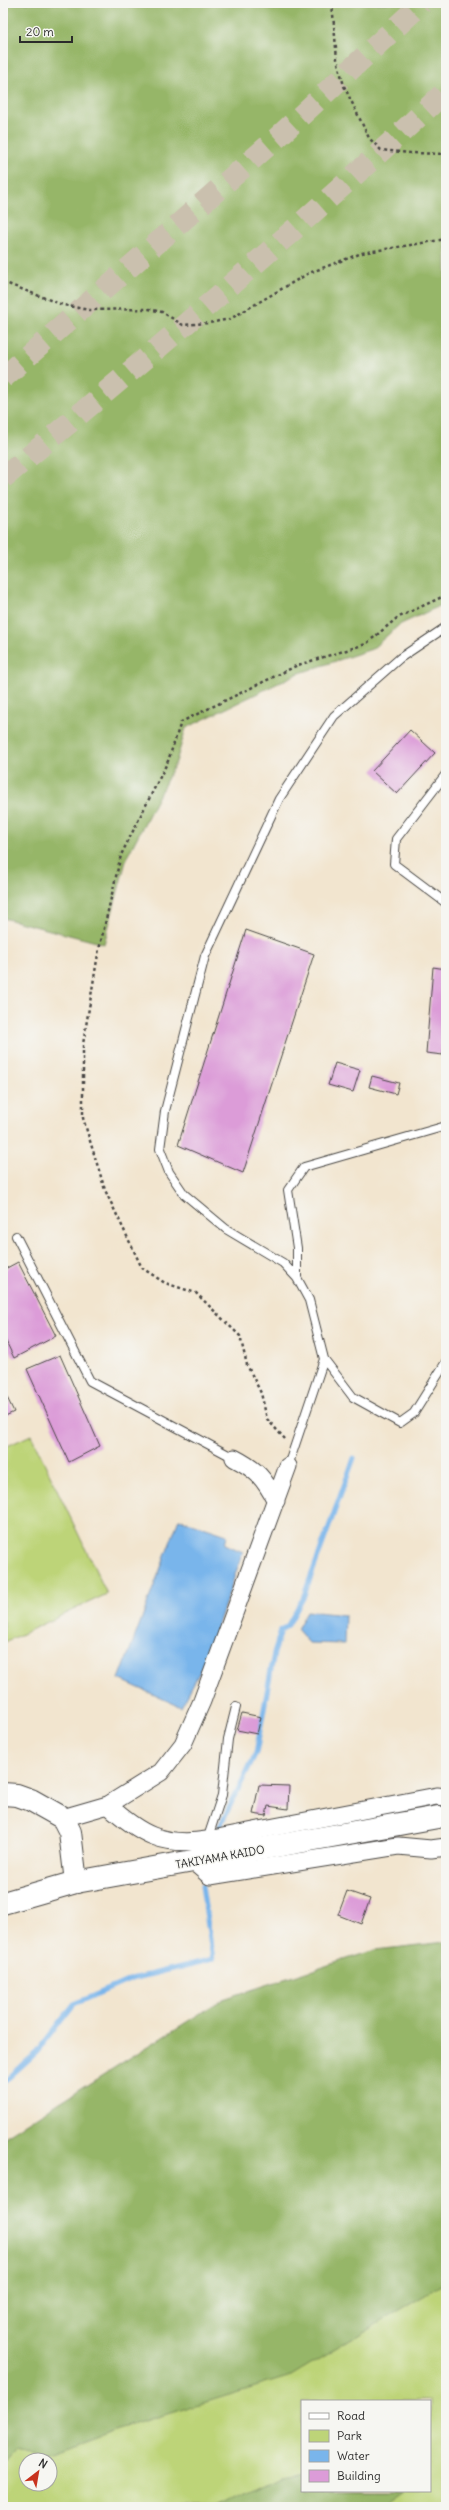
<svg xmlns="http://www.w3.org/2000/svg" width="449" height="2510" font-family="Delius,sans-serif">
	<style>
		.green { fill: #bdd478; stroke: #748052; fill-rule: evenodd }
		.forest { fill: #96b668; stroke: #60704a }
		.water { fill: #79b5eb; stroke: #52708b }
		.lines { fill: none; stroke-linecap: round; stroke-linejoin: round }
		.stream { stroke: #79b5eb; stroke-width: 5 }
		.building { fill: #dc9cd8 }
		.highway-tunnel { stroke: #cac0ae; stroke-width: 22; stroke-dasharray: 22 11; stroke-linecap: butt }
		.lane-casing { stroke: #494744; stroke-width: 10 }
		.street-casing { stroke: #494744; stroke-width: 19 }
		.secondary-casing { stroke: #494744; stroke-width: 24 }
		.highway-casing { stroke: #494744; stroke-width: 24 }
		.path { stroke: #494744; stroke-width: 2.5; stroke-dasharray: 3 3; stroke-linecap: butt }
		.lane { stroke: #fff; stroke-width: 8 }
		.street { stroke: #fff; stroke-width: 17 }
		.secondary { stroke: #fff; stroke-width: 22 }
		.highway { stroke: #fff; stroke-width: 22 }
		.labels { text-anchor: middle; stroke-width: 3; stroke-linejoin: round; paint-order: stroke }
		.street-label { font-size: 11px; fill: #2b2b2b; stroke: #f6f6f2 }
	</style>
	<rect width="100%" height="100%" fill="#f6f6f2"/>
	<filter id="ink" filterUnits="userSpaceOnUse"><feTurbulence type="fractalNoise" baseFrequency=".025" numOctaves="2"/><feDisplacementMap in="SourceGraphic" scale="8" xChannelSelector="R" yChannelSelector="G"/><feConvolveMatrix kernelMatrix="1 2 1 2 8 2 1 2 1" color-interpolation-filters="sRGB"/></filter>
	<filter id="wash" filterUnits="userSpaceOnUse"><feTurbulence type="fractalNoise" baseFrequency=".012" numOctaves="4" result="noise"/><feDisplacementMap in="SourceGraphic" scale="16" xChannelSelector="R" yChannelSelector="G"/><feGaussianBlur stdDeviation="0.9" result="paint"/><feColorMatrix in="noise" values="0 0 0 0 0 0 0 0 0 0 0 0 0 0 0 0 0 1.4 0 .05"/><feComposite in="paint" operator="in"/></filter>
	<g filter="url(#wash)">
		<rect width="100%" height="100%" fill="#f2e5cf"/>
		<path class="green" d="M31 1435 107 1594 3 1643V1448Z
			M446 2230V2507H3V2406ZM302 2401H430V2491H302ZM26 2460H50V2484H26Z"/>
		<path class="forest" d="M3 3H446V603L399 625 372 649 297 674 186 728 176 762 127 857 104 944 3 918Z
			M446 1942V2282L291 2376 112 2431 46 2455 14 2449 3 2463V2138L223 1999 375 1950Z
			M302 2472V2491H403L379 2507H216L279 2476Z"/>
		<path class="water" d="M179 1519 227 1535 225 1544 243 1552 205 1662 181 1707 119 1679Z
			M307 1611 345 1615 344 1644 309 1643 297 1629Z"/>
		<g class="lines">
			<path class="stream" d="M220 1826 256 1753 274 1653 281 1630 288 1625 303 1598 354 1458
				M3 2083 37 2052 74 2004 132 1979 213 1959 202 1886"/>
		</g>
		<g id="blocks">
			<path class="building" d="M410 730 435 753 397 794 372 771Z
				M246 930 314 954 243 1173 178 1145Z
				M433 967 446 969V1016L443 1055 426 1053Z
				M335 1063 360 1070 353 1092 328 1085Z
				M372 1076 399 1083 396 1094 369 1087Z
				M18 1262 56 1336 14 1358 3 1335V1270Z
				M60 1355 100 1446 69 1462 27 1369Z
				M3 1389 14 1412 3 1417Z
				M242 1713 261 1717 257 1734 237 1730Z
				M259 1785 289 1786 288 1809 268 1806 266 1816 253 1814Z
				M347 1891 370 1899 361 1924 338 1915Z"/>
		</g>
	</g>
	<g filter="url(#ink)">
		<use href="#blocks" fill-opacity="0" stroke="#494744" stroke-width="1"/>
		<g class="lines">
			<path class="highway-tunnel" d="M3 378 278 137 422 3
				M3 478C154 353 303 225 446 91"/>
			<g class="lane-casing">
				<path id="lane" d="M446 627 400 658 334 716 279 799 205 956 165 1111 160 1149 169 1172 184 1194 226 1229 283 1263 297 1278 309 1300 324 1359 353 1397 400 1423 414 1413 446 1362
					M446 774 396 839 394 864 446 903
					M16 1236 90 1381 234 1458
					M297 1278V1248L288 1190 304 1167 446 1126
					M288 1466 324 1359
					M207 1840 222 1795 228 1739 236 1707"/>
			</g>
			<g class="street-casing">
				<path id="street" d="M234 1458C257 1470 264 1478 276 1501
					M108 1805C140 1834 163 1847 207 1840L437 1796 446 1797
					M63 1818 108 1805 161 1772 183 1744 202 1701 288 1466
					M194 1862 210 1876 398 1846 431 1849 446 1847"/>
			</g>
			<g class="secondary-casing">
				<path id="secondary" d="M3 1794 17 1795 31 1800 63 1818 70 1832 76 1882"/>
			</g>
			<g class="highway-casing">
				<path id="highway" d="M3 1903 76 1882 438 1817"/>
			</g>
			<path class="path" d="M332 3 337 59 344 86 369 138 381 150 410 153 446 154
				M3 282 63 305 89 310 149 309 162 312 183 325 209 323 230 319 309 273 362 253 446 239
				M285 1439 267 1419 261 1393 247 1365 240 1336 196 1293 165 1283 142 1268 105 1190 83 1118V1044L98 954 121 855 168 761 181 722 298 665 366 644 397 618 446 595"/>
			<use href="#lane" class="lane"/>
			<use href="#street" class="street"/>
			<use href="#secondary" class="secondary"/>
			<use href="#highway" class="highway"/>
		</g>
	</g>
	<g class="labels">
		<g class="street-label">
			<text transform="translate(220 1857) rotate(-10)" y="4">TAKIYAMA KAIDO</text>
		</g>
	</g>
	<rect width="449" height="2510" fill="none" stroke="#f6f6f2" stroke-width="16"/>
	<rect x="301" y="2400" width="130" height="92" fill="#f6f6f2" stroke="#a5a5a2"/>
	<rect x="309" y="2413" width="20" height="6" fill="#ffffff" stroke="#a5a5a2"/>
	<text x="337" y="2420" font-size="12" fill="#2b2b2b">Road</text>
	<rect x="309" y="2430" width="20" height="12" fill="#bdd478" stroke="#a5a5a2"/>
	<text x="337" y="2440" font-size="12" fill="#2b2b2b">Park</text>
	<rect x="309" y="2450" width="20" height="12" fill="#79b5eb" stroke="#a5a5a2"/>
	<text x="337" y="2460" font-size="12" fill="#2b2b2b">Water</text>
	<rect x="309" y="2470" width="20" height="12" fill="#dc9cd8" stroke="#a5a5a2"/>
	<text x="337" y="2480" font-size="12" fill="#2b2b2b">Building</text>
	<g transform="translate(38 2472) rotate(31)"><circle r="19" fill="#f6f6f2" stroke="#a5a5a2"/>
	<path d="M0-3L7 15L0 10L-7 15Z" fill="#c8321e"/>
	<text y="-6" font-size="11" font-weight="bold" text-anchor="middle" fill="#2b2b2b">N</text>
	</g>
	<path d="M20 36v6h52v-6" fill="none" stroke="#2b2b2b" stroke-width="2"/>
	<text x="26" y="36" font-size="12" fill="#2b2b2b" stroke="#f6f6f2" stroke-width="3" paint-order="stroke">20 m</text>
</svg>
